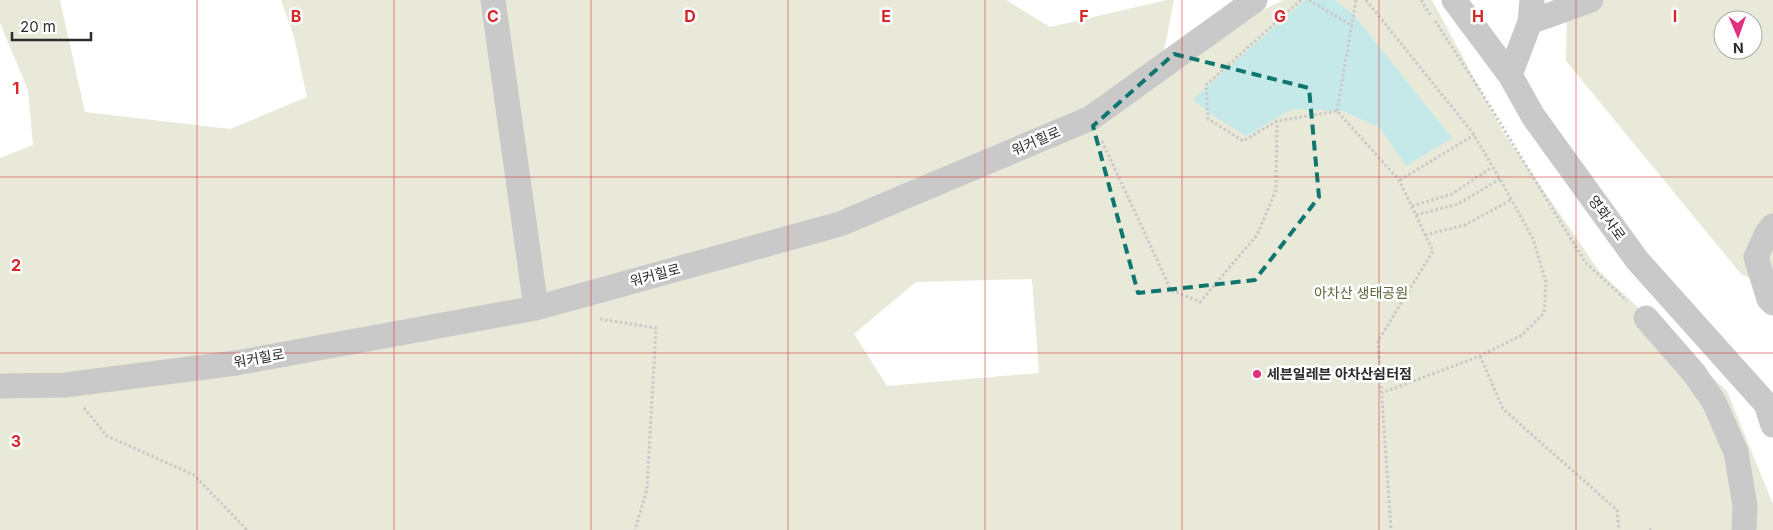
<svg xmlns="http://www.w3.org/2000/svg" width="1773" height="530" font-family="Inter,'Noto Sans KR',sans-serif">
	<style>
		.green { fill: #e8e9d9; fill-rule: evenodd }
		.water { fill: #c5e9e9 }
		.lines { fill: none; stroke-linecap: round; stroke-linejoin: round }
		.path { stroke: #c9c9c9; stroke-width: 3; stroke-dasharray: 2.5 2.5; stroke-linecap: butt }
		.minor { stroke: #c9c9c9; stroke-width: 25 }
		.marked { fill: none; stroke: #0f766e; stroke-width: 4; stroke-dasharray: 10 6; stroke-linejoin: round }
		.grid { fill: none; stroke: #d62828; stroke-width: 1; stroke-opacity: 0.55 }
		.poi-dot { fill: #df317f; stroke: #fff; stroke-width: 2 }
		.labels { text-anchor: middle; stroke-width: 5; stroke-linejoin: round; paint-order: stroke }
		.street-label { font-size: 14px; fill: #2c2c2c; stroke: #fff }
		.park-label { font-size: 14px; fill: #5f653b; stroke: #fff }
		.poi-label { font-size: 14px; font-weight: bold; fill: #2c2c2c; stroke: #fff; text-anchor: start }
		.grid-label { font-size: 16px; text-anchor: middle; font-weight: bold; fill: #d62828; stroke: #fff; stroke-width: 5; stroke-linejoin: round; paint-order: stroke }
	</style>
	<rect width="100%" height="100%" fill="#fff"/>
	<path class="green" d="M0 0H60L85 112 230 129 307 97 294 37 281 0H1006L1050 27 1167 0H1174L1163 56 1284 0H1432L1502 130 1599 271 1727 391 1773 504V530H0V158L33 145 28 90 0 23ZM1032 279 1039 373 887 386 854 334 916 282Z
		M1567 0H1773V290L1741 274 1566 61ZM1723 20H1753V50H1723Z"/>
	<path class="water" d="M1305 0H1334L1353 14 1452 138 1406 166 1380 128 1343 111 1292 109 1246 136 1209 113 1193 99Z"/>
	<g class="lines">
		<path class="path" d="M1301 0 1206 85 1208 119 1243 141 1277 121 1337 111 1399 180 1433 251 1378 341 1391 530
			M1309 0 1351 25
			M1366 0 1472 132 1500 179 1533 239 1546 282 1544 313 1522 335 1480 356 1382 393
			M1421 0 1431 16
			M1435 21 1480 90 1585 262 1627 301
			M1337 111 1356 0
			M1102 141 1171 290 1200 302 1257 235 1276 190 1277 121
			M1400 180 1474 135
			M1412 206 1452 194 1492 167
			M1416 215 1458 204 1500 179
			M1425 235 1465 225 1511 200
			M600 319 656 328 647 489 635 530
			M1480 356 1503 409 1617 510 1619 530
			M84 408 107 436 194 475 247 530
			M1649 530H1654"/>
		<path class="minor" d="M493 0 536 308
			M1454 0 1510 75 1533 116 1637 260 1766 404 1773 425
			M1530 22 1591 0
			M1510 75 1530 22 1532 0
			M1773 226 1767 233 1756 257 1769 299 1773 303
			M1646 318 1694 373 1714 402 1736 452 1745 506 1744 530
			M0 386 65 385 236 363 536 308 840 224 1091 118 1255 0"/>
	</g>
	<path class="marked" d="M1174 54 1309 88 1319 197 1255 280 1138 293 1093 126Z"/>
	<path class="grid" d="M197 0V530M394 0V530M591 0V530M788 0V530M985 0V530M1182 0V530M1379 0V530M1576 0V530M0 177H1773M0 353H1773"/>
	<circle class="poi-dot" cx="1257" cy="374" r="5"/>
	<g class="labels">
		<g class="street-label">
			<text transform="translate(1036 141) rotate(-23)" y="5">워커힐로</text>
			<text transform="translate(1607 218) rotate(54)" y="5">영화사로</text>
			<text transform="translate(655 275) rotate(-15)" y="5">워커힐로</text>
			<text transform="translate(259 358) rotate(-10)" y="5">워커힐로</text>
		</g>
		<g class="park-label">
			<text x="1361" y="298">아차산 생태공원</text>
		</g>
		<g class="poi-label">
			<text x="1267" y="379">세븐일레븐 아차산쉼터점</text>
		</g>
	</g>
	<g class="grid-label">
		<text x="296" y="22">B</text>
		<text x="493" y="22">C</text>
		<text x="690" y="22">D</text>
		<text x="886" y="22">E</text>
		<text x="1084" y="22">F</text>
		<text x="1280" y="22">G</text>
		<text x="1478" y="22">H</text>
		<text x="1675" y="22">I</text>
		<text x="16" y="94">1</text>
		<text x="16" y="271">2</text>
		<text x="16" y="447">3</text>
	</g>
	<g transform="translate(1738 35) rotate(178)"><circle r="24" fill="#ffffff" stroke="#ababab"/>
	<path d="M0-4L9 19L0 12L-9 19Z" fill="#df317f"/>
	<text y="-8" font-size="14" font-weight="bold" text-anchor="middle" fill="#2c2c2c">N</text>
	</g>
	<path d="M12 32v8h79v-8" fill="none" stroke="#2c2c2c" stroke-width="2.5"/>
	<text x="20" y="32" font-size="15" fill="#2c2c2c" stroke="#ffffff" stroke-width="4" paint-order="stroke">20 m</text>
</svg>
